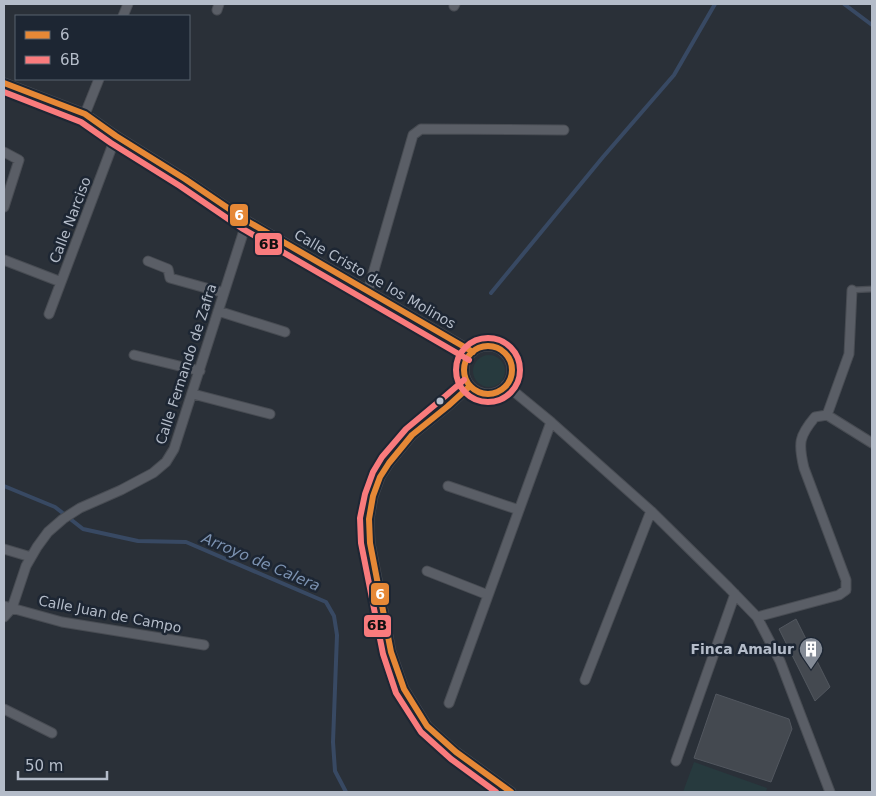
<svg xmlns="http://www.w3.org/2000/svg" width="876" height="796" font-family="'DejaVu Sans',sans-serif">
	<style>
		.green { fill: #273a3e }
		.lines { fill: none; stroke-linecap: round; stroke-linejoin: round }
		.stream { stroke: #384963; stroke-width: 4 }
		.building { fill: #444950; stroke: #52575f }
		.service-casing { stroke: #484c53; stroke-width: 7 }
		.minor-casing { stroke: #484c53; stroke-width: 11 }
		.service { stroke: #5a5e66; stroke-width: 4.5 }
		.minor { stroke: #5a5e66; stroke-width: 9 }
		.bus-1-casing { stroke: #1d2633; stroke-width: 10 }
		.bus-2-casing { stroke: #1d2633; stroke-width: 10 }
		.bus-1 { stroke: #e68836; stroke-width: 6 }
		.bus-2 { stroke: #f97b7d; stroke-width: 6 }
		.bus-dot { fill: #b4bcc9; stroke: #1d2633; stroke-width: 2 }
		.labels { text-anchor: middle; stroke-width: 5; stroke-linejoin: round; paint-order: stroke }
		.street-label { font-size: 14px; fill: #b4bcc9; stroke: #1d2633 }
		.poi-label { font-size: 14px; font-weight: bold; fill: #b4bcc9; stroke: #1d2633; text-anchor: end }
		.water-label { font-size: 15px; font-style: italic; fill: #7c92b1; stroke: #1d2633 }
		.line-badge { stroke: #1d2633; stroke-width: 2 }
		.badge-label { font-size: 14px; text-anchor: middle; font-weight: bold; fill: #fff }
		.pale-badge-label { font-size: 14px; text-anchor: middle; font-weight: bold; fill: #111 }
	</style>
	<rect width="100%" height="100%" fill="#2a3038"/>
	<path class="green" d="M473 371a16 16 0 1 1 32 0a16 16 0 1 1-32 0Z
		M694 762 767 788 766 792H683Z"/>
	<g class="lines">
		<path class="stream" d="M844 4 872 25
			M491 293 603 157 674 75 715 4
			M4 486 55 507 83 529 138 541 186 542 326 602 334 616 337 635 333 742 335 771 346 792"/>
	</g>
	<path class="building" d="M796 619 830 687 815 701 779 629Z
		M716 694 789 719 792 729 771 782 694 758Z"/>
	<g class="lines">
		<g class="service-casing">
			<path id="service" d="M852 290 872 289"/>
		</g>
		<g class="minor-casing">
			<path id="minor" d="M454 6 455 4
				M217 10 219 4
				M123 16 128 4
				M4 83 85 114 116 136 185 179 247 221 473 352
				M85 114 99 79
				M4 152 19 160 4 207
				M4 260 61 282
				M148 261 168 269 170 278 224 293
				M368 291 413 135 421 129 564 130
				M218 311 285 332
				M49 314 116 136
				M464 370a24 24 0 1 1 48 0a24 24 0 1 1-48 0Z
				M134 355 200 371
				M506 385 551 422 651 511 728 587 757 617 780 661 830 792
				M470 386 448 406 412 435 389 463 380 477 373 496 369 519 370 543 391 652 404 689 427 726 456 752 511 792
				M193 394 270 414
				M827 415 849 354 852 290
				M448 486 519 510
				M4 549 31 557
				M427 571 488 595
				M4 606 62 622 204 645
				M4 617 12 608 26 566 37 547 48 532 63 519 80 508 121 490 153 473 166 462 174 449 247 221
				M757 617 839 595 846 590V580L804 468C798 443 799 436 815 417L827 415 872 443
				M585 680 651 511
				M449 703 551 422
				M4 709 52 733
				M676 761 735 594"/>
		</g>
		<use href="#service" class="service"/>
		<use href="#minor" class="minor"/>
		<g class="bus-1-casing">
			<path id="bus-1" d="M4 83 85 114 116 136 185 179 247 221 473 352
				M464 370a24 24 0 1 1 48 0a24 24 0 1 1-48 0Z
				M470 386 448 406 412 435 389 463 380 477 373 496 369 519 370 543 391 652 404 689 427 726 456 752 511 792"/>
		</g>
		<g class="bus-2-casing">
			<path id="bus-2" d="M4 92 81 122 111 143 180 186 243 229 469 360
				M456 370a32 32 0 1 1 64 0a32 32 0 1 1-64 0Z
				M464 380 442 399 406 429 382 457 373 472 365 494 360 518 361 543 383 654 396 693 421 732 451 759 496 792"/>
		</g>
		<use href="#bus-1" class="bus-1"/>
		<use href="#bus-2" class="bus-2"/>
	</g>
	<defs>
		<g id="building-pin" transform="scale(1.25)"><path d="M0 17L-7.5 6A9.5 9.5 0 1 1 7.5 6Z" fill="#848b96" stroke="#1d2633"/><path d="M-4-6H4V6H1V3H-1V6H-4ZM-2.5-4.3h1.7v1.8h-1.7ZM.8-4.3h1.7v1.8H.8ZM-2.5-1h1.7V.8h-1.7ZM.8-1h1.7V.8H.8Z" fill="#fff"/></g>
	</defs>
	<g fill-rule="evenodd">
		<use href="#building-pin" x="811" y="649"/>
	</g>
	<circle class="bus-dot" cx="440" cy="401" r="4.5"/>
	<g class="labels">
		<g class="street-label">
			<text transform="translate(70 220) rotate(-69)" y="5">Calle Narciso</text>
			<text transform="translate(375 279) rotate(30)" y="5">Calle Cristo de los Molinos</text>
			<text transform="translate(186 364) rotate(-72)" y="5">Calle Fernando de Zafra</text>
			<text transform="translate(110 614) rotate(11)" y="5">Calle Juan de Campo</text>
		</g>
		<g class="poi-label">
			<text x="794" y="654">Finca Amalur</text>
		</g>
		<g class="water-label">
			<text transform="translate(261 562) rotate(23)" y="5">Arroyo de Calera</text>
		</g>
	</g>
	<g class="line-badge">
		<rect x="229" y="203" width="20" height="24" rx="5" fill="#e68836"/>
		<rect x="254" y="232" width="29" height="24" rx="5" fill="#f97b7d"/>
		<rect x="370" y="582" width="20" height="24" rx="5" fill="#e68836"/>
		<rect x="363" y="614" width="29" height="24" rx="5" fill="#f97b7d"/>
	</g>
	<g class="badge-label">
		<text x="239" y="220">6</text>
		<text x="380" y="599">6</text>
	</g>
	<g class="pale-badge-label">
		<text x="269" y="249">6B</text>
		<text x="377" y="630">6B</text>
	</g>
	<rect width="876" height="796" fill="none" stroke="#b4bcc9" stroke-width="10"/>
	<rect x="15" y="15" width="175" height="65" fill="#1d2633" stroke="#59626f"/>
	<rect x="25" y="31" width="25" height="8" fill="#e68836" stroke="#59626f"/>
	<text x="60" y="40" font-size="15" fill="#b4bcc9">6</text>
	<rect x="25" y="56" width="25" height="8" fill="#f97b7d" stroke="#59626f"/>
	<text x="60" y="65" font-size="15" fill="#b4bcc9">6B</text>
	<path d="M18 771v8h89v-8" fill="none" stroke="#b4bcc9" stroke-width="2.5"/>
	<text x="25" y="771" font-size="15" fill="#b4bcc9" stroke="#1d2633" stroke-width="4" paint-order="stroke">50 m</text>
</svg>
